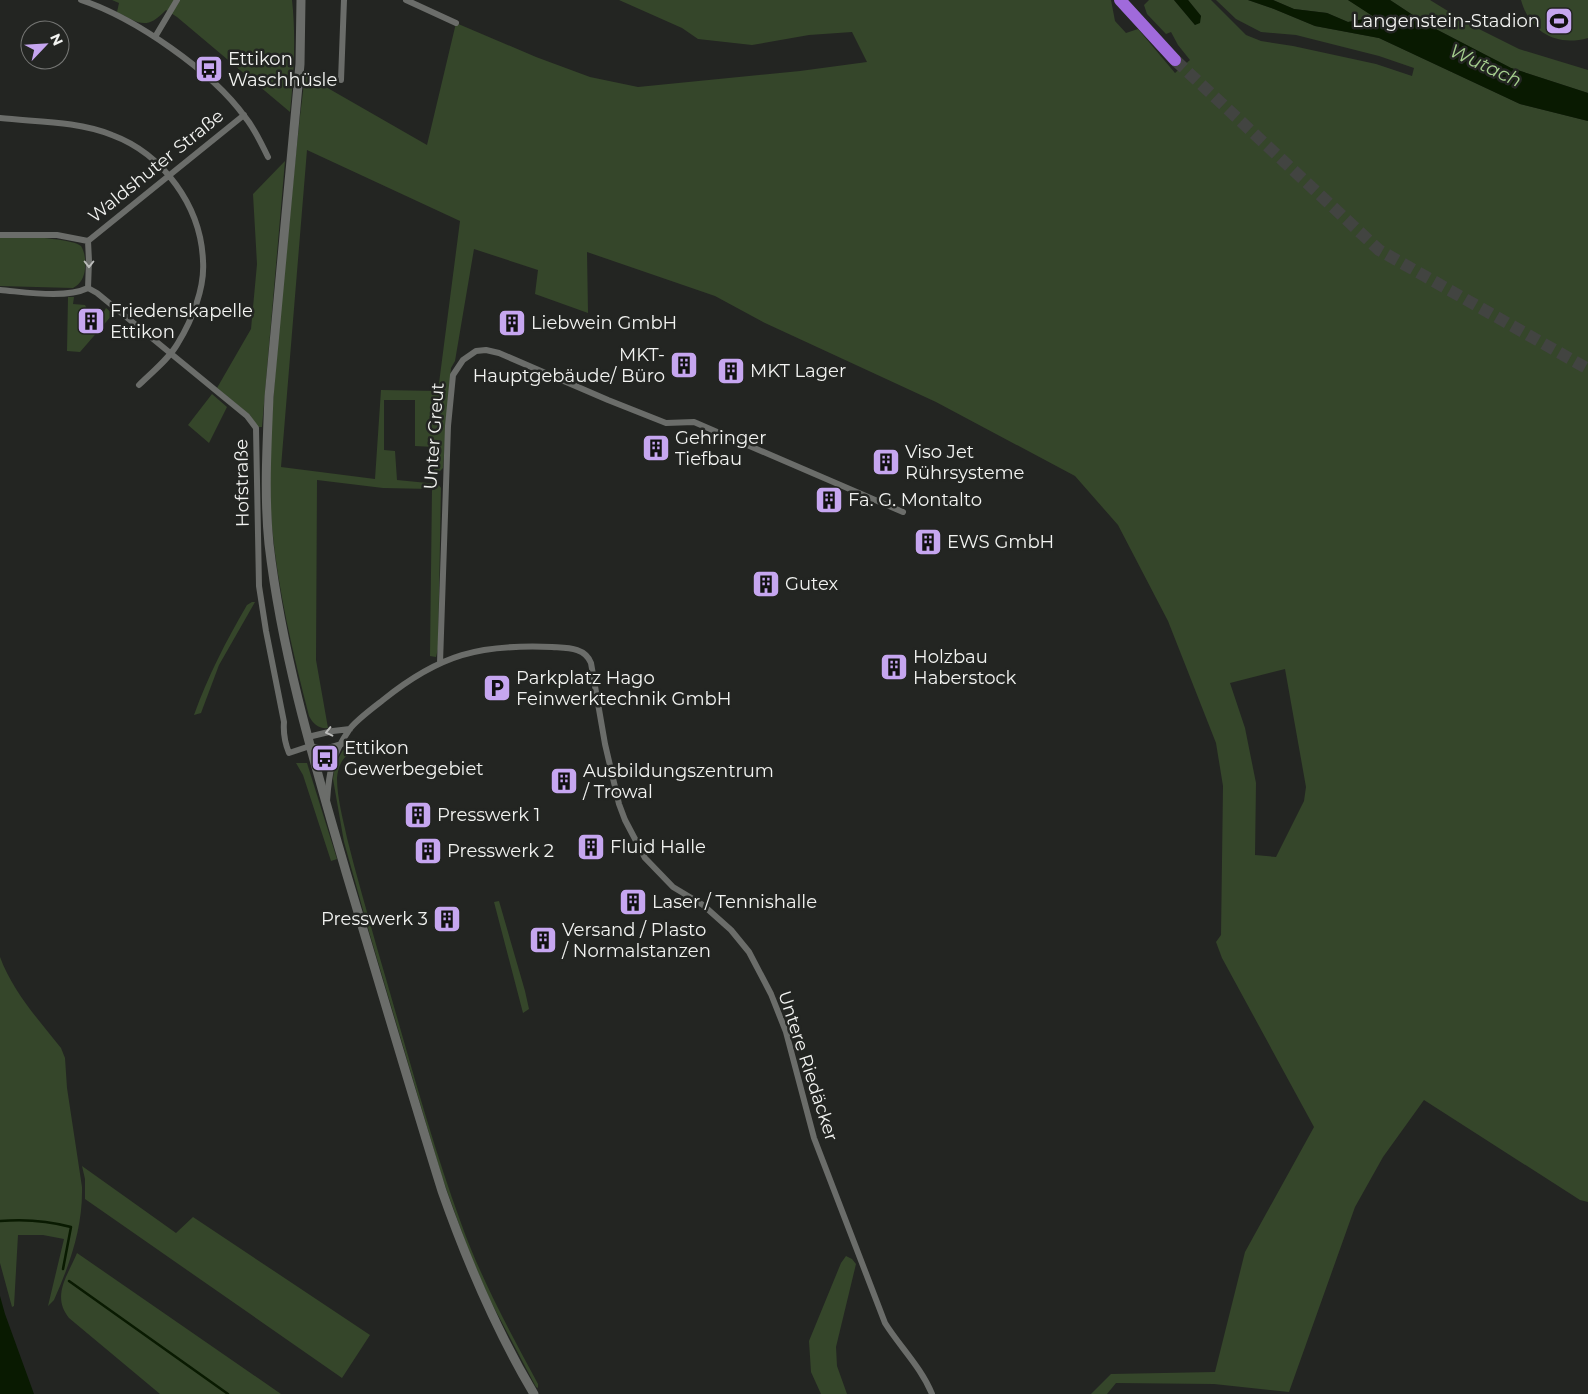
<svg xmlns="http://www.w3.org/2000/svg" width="1588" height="1394" font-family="Montserrat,sans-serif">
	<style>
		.green { fill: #35462a; fill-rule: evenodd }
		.water { fill: #091a01 }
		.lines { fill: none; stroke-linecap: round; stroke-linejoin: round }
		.stream { stroke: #091a01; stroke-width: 2.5 }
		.highway-tunnel { stroke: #424441; stroke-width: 12; stroke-dasharray: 12 6; stroke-linecap: butt }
		.street { stroke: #6b6d6a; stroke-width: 6 }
		.secondary { stroke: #6b6d6a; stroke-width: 9 }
		.highway { stroke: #a06adb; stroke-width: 12 }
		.oneway { stroke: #bcbdbb }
		.labels { text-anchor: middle; stroke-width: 5; stroke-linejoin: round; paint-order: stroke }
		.poi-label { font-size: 18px; fill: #f2f3f1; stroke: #232522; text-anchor: start }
		.street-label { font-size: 18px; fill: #f2f3f1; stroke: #232522 }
		.water-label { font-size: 19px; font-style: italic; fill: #a5cf8e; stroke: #232522 }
	</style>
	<rect width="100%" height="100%" fill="#232522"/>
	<path class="green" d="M112 0H292C296 37 294 75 290 112L177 17 166 10C146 31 139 23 117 12L119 3Z
		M619 0H1111L1115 21 1126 33 1138 29 1175 73 1190 60 1178 45 1171 32 1166 34 1147 14 1144 5 1149 0H1174L1195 25 1201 16 1188 0H1211L1246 35 1261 41 1293 46 1376 64 1412 76 1414 68 1379 56 1296 35 1261 32 1236 19 1216 0H1248L1274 9 1315 26 1379 38 1520 104 1588 121V1202L1580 1200 1424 1100 1383 1157 1355 1207 1289 1392 1214 1384 1116 1383 1107 1394H1091L1111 1374 1215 1372 1245 1252 1314 1127 1222 958 1216 942 1221 935 1223 786 1216 743 1168 621 1118 525 1075 476 936 402 765 323 715 296 587 252 588 313 535 294 538 270 474 249 455 361 451 368 443 468 440 471H434V447L415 446V400H384V450L395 451 397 480 438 484 441 488 438 649 436 657 430 656 432 489 383 488 317 480 316 660 328 728C319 729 313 724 309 716 293 654 278 590 272 527 266 454 275 380 281 308 289 230 295 152 305 75L427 145 456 23 536 57 590 77 638 87 800 71 867 62 852 32 809 35 752 45 698 39 682 28ZM307 150 460 221 438 391 381 390 375 479 281 467ZM1285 669 1306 787 1304 801 1276 857 1255 855 1256 783 1245 728 1230 683Z
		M1273 0H1348L1375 17 1348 22 1327 13 1294 9Z
		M1390 0H1430L1469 24 1519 49 1588 70V93L1511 68 1428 25Z
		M1521 0H1588V38C1556 47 1530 32 1521 0Z
		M285 161 262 427H257L250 415 217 388 251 329 257 264 253 194Z
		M0 237C12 235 73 238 81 246 85 252 86 262 85 269 84 277 81 284 73 288L0 286Z
		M68 297H74L73 304 85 305 90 315 86 321 88 327C98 326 102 315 106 308L113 314 80 352 67 351Z
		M212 394 227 407 209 443 188 425Z
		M252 602H255L219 665 201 713 194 715C208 676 226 641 247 605Z
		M346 749 351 753C341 758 338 768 337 778 337 798 343 819 347 838 356 875 367 911 377 948 404 1039 428 1133 461 1223 481 1279 510 1332 538 1384V1388L536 1387 490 1300 469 1252 442 1177 370 935 344 842 333 779 335 764 343 750Z
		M296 763H307L337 859 331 861 303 775Z
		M499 901 525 991 529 1009 523 1013 494 902Z
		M0 957C13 992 38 1019 61 1048L65 1058 67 1088 82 1187C83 1227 70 1264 54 1300L48 1306 64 1239 43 1235H18L14 1306 12 1307 0 1263Z
		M82 1166 176 1233 193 1217 370 1335 342 1378 85 1199V1179Z
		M77 1253 281 1394H160L69 1318C51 1296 68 1275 77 1253Z
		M846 1256 852 1259 856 1264 836 1347 837 1366 847 1394H821L811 1372 809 1341 841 1263Z"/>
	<path class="water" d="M1174 0H1188L1201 16 1200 23 1195 25Z
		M1248 0H1273L1294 9 1327 13 1348 22 1374 17 1348 0H1390L1428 25 1511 68 1588 93V121L1520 104 1379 38 1315 26 1274 9Z
		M0 1296 5 1314 34 1394H0Z"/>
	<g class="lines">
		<path class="stream" d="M0 1221C23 1219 49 1221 71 1227L63 1269
			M69 1281 228 1394"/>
		<path class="highway-tunnel" d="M1175 60 1379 250 1588 369"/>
		<path class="street" d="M81 0C135 18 212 71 245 117 255 129 261 143 268 157
			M406 0 456 23
			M155 37 177 0
			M341 80 344 0
			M0 118C37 122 77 121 112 135 163 154 201 206 203 261 205 288 192 320 178 343 169 359 152 372 139 385
			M0 235H57L88 241
			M88 241 244 115
			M88 241 89 261 88 288
			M88 288 97 293 247 416 256 428 259 586 266 631 284 722C283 734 285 743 289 753L310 746 318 748H328L342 744
			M0 290C25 292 65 299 88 288
			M440 663 448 426 453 375 463 360 476 351 486 350 499 353 608 400 666 423 694 422 903 512
			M308 737 333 731 350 729
			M327 801C329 771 332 755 349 730 355 721 374 707 383 700 440 654 480 644 552 647 567 648 585 647 591 663L605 744 619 804 625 820 645 858 673 887 703 905 731 930 749 952 771 994 786 1032 814 1138 885 1323C900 1347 921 1367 932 1394"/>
		<path class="secondary" d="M301 0 300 64 269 397C267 446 264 495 269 544 282 656 315 765 346 872 378 979 409 1085 442 1191 467 1262 496 1330 534 1394"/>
		<path class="highway" d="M1120 0 1175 60"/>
	</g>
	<defs><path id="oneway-chevron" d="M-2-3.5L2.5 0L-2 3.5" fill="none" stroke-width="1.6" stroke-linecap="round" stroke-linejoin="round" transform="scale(1.25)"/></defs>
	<g class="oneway">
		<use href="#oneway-chevron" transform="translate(89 264) rotate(90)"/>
		<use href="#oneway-chevron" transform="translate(329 732) rotate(167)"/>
	</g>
	<defs>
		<g id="stadium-square" transform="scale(1.4375)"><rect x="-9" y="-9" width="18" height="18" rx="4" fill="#c6a6f0" stroke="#232522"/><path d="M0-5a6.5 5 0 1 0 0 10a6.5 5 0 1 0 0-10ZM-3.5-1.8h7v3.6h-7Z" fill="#111"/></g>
		<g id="bus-square" transform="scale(1.4375)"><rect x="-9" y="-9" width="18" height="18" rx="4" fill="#c6a6f0" stroke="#232522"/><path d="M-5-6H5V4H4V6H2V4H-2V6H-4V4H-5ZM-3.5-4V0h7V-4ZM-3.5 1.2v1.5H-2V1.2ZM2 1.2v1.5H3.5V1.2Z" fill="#111"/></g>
		<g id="building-square" transform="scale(1.4375)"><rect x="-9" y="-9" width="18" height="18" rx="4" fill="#c6a6f0" stroke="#232522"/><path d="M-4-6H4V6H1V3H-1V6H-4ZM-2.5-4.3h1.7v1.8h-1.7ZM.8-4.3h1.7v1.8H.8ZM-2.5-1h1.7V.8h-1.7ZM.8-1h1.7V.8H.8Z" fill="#111"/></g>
		<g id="parking-square" transform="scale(1.4375)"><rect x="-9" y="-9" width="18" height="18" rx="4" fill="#c6a6f0" stroke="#232522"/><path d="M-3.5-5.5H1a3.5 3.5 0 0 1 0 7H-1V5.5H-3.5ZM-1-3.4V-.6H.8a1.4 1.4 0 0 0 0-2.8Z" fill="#111"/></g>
	</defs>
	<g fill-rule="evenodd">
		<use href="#stadium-square" x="1559" y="21"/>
		<use href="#bus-square" x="209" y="69"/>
		<use href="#building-square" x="91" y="321"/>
		<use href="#building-square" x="512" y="323"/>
		<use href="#building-square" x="684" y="365"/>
		<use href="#building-square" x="731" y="371"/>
		<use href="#building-square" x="656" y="448"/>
		<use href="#building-square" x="886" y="462"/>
		<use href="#building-square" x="829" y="500"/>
		<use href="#building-square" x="928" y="542"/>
		<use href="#building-square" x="766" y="584"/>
		<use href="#building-square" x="894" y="667"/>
		<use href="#parking-square" x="497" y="688"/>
		<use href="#bus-square" x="325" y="758"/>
		<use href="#building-square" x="564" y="781"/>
		<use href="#building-square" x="418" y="815"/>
		<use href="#building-square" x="591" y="847"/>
		<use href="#building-square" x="428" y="851"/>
		<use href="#building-square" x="633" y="902"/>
		<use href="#building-square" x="447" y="919"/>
		<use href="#building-square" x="543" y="940"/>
	</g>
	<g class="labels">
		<g class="poi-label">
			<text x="1540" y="27" text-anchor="end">Langenstein-Stadion</text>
			<text x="228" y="65">Ettikon<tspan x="228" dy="21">Waschhüsle</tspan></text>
			<text x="110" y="317">Friedenskapelle<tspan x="110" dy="21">Ettikon</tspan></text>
			<text x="531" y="329">Liebwein GmbH</text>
			<text x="665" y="361" text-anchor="end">MKT-<tspan x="665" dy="21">Hauptgebäude/ Büro</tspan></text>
			<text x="750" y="377">MKT Lager</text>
			<text x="675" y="444">Gehringer<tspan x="675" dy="21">Tiefbau</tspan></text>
			<text x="905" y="458">Viso Jet<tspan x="905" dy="21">Rührsysteme</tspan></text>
			<text x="848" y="506">Fa. G. Montalto</text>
			<text x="947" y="548">EWS GmbH</text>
			<text x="785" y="590">Gutex</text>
			<text x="913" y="663">Holzbau<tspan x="913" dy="21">Haberstock</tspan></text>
			<text x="516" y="684">Parkplatz Hago<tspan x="516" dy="21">Feinwerktechnik GmbH</tspan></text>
			<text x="344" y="754">Ettikon<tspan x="344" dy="21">Gewerbegebiet</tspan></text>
			<text x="583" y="777">Ausbildungszentrum<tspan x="583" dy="21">/ Trowal</tspan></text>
			<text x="437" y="821">Presswerk 1</text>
			<text x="610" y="853">Fluid Halle</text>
			<text x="447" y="857">Presswerk 2</text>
			<text x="652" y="908">Laser / Tennishalle</text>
			<text x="428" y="925" text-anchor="end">Presswerk 3</text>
			<text x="562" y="936">Versand / Plasto<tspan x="562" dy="21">/ Normalstanzen</tspan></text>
		</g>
		<g class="street-label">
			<text transform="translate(156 166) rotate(-39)" y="6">Waldshuter Straße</text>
			<text transform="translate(434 436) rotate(-86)" y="6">Unter Greut</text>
			<text transform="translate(242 483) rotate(-91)" y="6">Hofstraße</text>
			<text transform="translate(808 1066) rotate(72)" y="6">Untere Riedäcker</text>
		</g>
		<g class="water-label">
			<text transform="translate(1486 65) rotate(25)" y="7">Wutach</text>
		</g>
	</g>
	<g transform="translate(45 45) rotate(65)"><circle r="24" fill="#232522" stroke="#767775"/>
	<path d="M0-4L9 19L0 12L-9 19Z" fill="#c6a6f0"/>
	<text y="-8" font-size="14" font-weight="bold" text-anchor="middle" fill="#f2f3f1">N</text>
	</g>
</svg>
